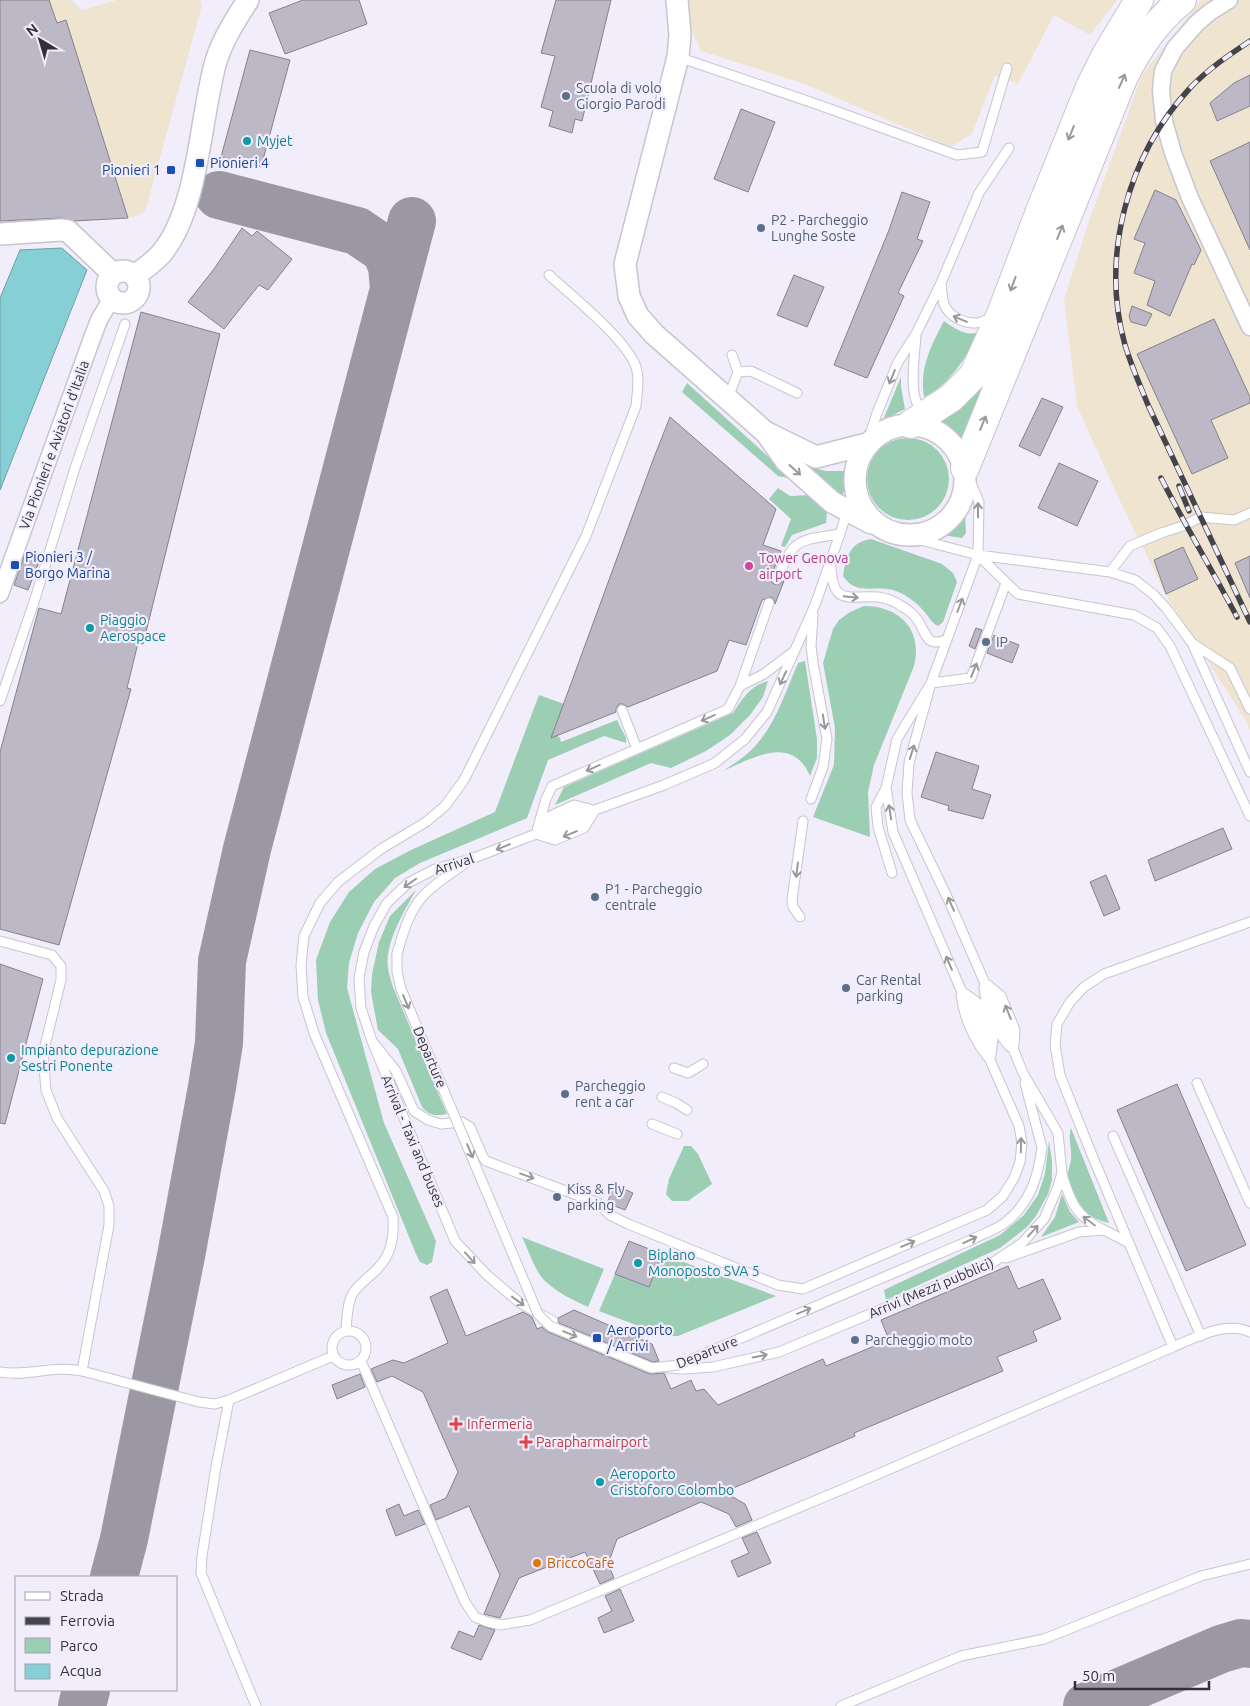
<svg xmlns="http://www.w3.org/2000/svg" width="1250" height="1706" font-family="Ubuntu,sans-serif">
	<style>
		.industrial { fill: #efe4cf }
		.green { fill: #9bceb2 }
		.water { fill: #86cfd5; stroke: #6da0a6 }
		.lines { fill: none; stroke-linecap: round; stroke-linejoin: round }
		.taxiway { stroke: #9c98a3; stroke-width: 48 }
		.building { fill: #bdb8c6; stroke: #84808d }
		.service-casing { stroke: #c8c4d1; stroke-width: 11 }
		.minor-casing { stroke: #c8c4d1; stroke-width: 19 }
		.tertiary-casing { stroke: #c8c4d1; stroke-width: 24 }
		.trunk-casing { stroke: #c8c4d1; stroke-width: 30 }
		.service { stroke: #fff; stroke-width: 9 }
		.minor { stroke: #fff; stroke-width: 16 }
		.tertiary { stroke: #fff; stroke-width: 21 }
		.trunk { stroke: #fff; stroke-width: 28 }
		.rail-casing { stroke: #46444b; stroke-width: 5.5 }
		.rail { stroke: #f1edfb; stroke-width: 4; stroke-dasharray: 11; stroke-linecap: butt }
		.service-bridge-casing { stroke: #c8c4d1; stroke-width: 11; stroke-linecap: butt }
		.service-bridge { stroke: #fff; stroke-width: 9 }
		.oneway { stroke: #99989b }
		.service-dot { fill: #5c6f8a; stroke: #f1edfb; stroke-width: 2 }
		.culture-dot { fill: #0f9aa8; stroke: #f1edfb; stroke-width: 2 }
		.transit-dot { fill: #1a4fb4; stroke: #f1edfb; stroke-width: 2 }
		.hotel-dot { fill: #d1479c; stroke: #f1edfb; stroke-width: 2 }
		.health-dot { fill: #e0444e; stroke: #f1edfb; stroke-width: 2 }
		.food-dot { fill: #e8710a; stroke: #f1edfb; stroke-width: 2 }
		.labels { text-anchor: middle; stroke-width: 4.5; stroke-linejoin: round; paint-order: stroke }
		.service-label { font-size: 14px; fill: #4e5e75; stroke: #f1edfb; text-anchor: start }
		.culture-label { font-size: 14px; fill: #0d838f; stroke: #f1edfb; text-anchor: start }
		.transit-label { font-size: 14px; fill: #164399; stroke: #f1edfb; text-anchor: start }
		.street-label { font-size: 14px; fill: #333137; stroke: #f1edfb }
		.hotel-label { font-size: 14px; fill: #b23c85; stroke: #f1edfb; text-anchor: start }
		.health-label { font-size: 14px; fill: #be3a42; stroke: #f1edfb; text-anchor: start }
		.food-label { font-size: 14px; fill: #c56008; stroke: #f1edfb; text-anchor: start }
	</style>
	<rect width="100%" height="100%" fill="#f1edfb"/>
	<path class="industrial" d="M0 0H71L82 10 117 0H200L202 5 145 212 133 217 0 224Z
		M682 0H1117L1090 35 1054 15 1018 84 995 75 972 134 950 147 805 84 701 51 688 23Z
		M1201 0H1250V730L1246 721 1168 599 1120 501 1077 406 1064 300 1088 224 1142 75Z"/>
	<path class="green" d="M944 321C954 328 966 337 979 332 966 357 950 385 924 397 919 368 931 346 944 321Z
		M1002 344 966 444 936 419Z
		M901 377V387L905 409 883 420Z
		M687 383 793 479 778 476 682 392Z
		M867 479a41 41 0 1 1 82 0a41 41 0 1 1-82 0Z
		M802 465 826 471H845L844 491 842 497Z
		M778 488 790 496 810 495 827 513 826 523 792 535 785 547 781 546 791 519 769 499Z
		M965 513 966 533 962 538 942 535 957 523Z
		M871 539 942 564 953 573 957 582 943 622 938 626C932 623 931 620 927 615 919 604 906 594 893 590 874 585 856 596 843 576 846 557 850 542 871 539Z
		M864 606C900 606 923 630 914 666L874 765 868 792 870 837 813 817 834 765 835 728 823 663 833 629 839 620 850 612Z
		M805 661 817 739V758L810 776C792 734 753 758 723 771 735 763 748 755 757 744 777 721 786 690 798 663Z
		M768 681 763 697 750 715 730 735 706 751 671 768 651 763 555 805 564 787 733 713C743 698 750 686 768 681Z
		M539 695 564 704 553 732 560 738 561 742 617 720 626 738V743L604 736 548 760 527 818 420 863 395 878 374 902 358 933 349 963 347 988 384 1123 436 1241 432 1262 427 1265 420 1262 416 1254 326 1033 318 1000 316 960 330 922 349 892 375 869 411 850 495 812Z
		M416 890C405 910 384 944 388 968 389 974 391 981 393 987L447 1114C436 1116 430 1116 422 1107L398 1049 378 1030 371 992 372 974 379 942 390 916Z
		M1071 1128 1109 1223C1088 1218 1081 1209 1073 1190 1071 1186 1068 1180 1068 1175 1068 1170 1070 1165 1071 1160 1072 1149 1068 1139 1071 1128Z
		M1049 1141 1052 1161V1180L1048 1194 1036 1216 1027 1227 1000 1248 886 1300 884 1290 1000 1235 1024 1215 1038 1195 1045 1174Z
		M684 1146H691L698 1154 712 1184 688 1201H672L666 1194 669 1179Z
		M1062 1194 1070 1212 1079 1222 1041 1237 1055 1217Z
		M522 1237 604 1269 588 1307C573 1300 556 1292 544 1280 534 1269 529 1251 522 1237Z
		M662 1254 776 1296 678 1336H665L599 1311 615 1274 649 1287Z"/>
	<path class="water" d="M62 248 87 270 0 490V298L20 250Z"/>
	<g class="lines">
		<path class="taxiway" d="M219 195 357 231 385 250 392 266 394 289 412 221
			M114 1577 124 1539 181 1256 212 1087 219 1043 222 961 247 849 394 289
			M82 1706 86 1690
			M1087 1706 1221 1649 1241 1643 1250 1644"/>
	</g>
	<path class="building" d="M0 0H49L57 23 66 20 128 218 74 221 60 218 0 221Z
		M303 0H359L367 24 285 54 269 13Z
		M556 0H611L582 121 575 119 572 133 549 126 553 111 541 107 555 56 541 53Z
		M250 50 290 60 261 167 221 157Z
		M1250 75V106L1217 121 1210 103 1234 83Z
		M741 109 775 122 748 192 714 179Z
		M1250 142V250L1210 161Z
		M1155 190 1176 200 1201 250 1194 265 1192 264 1170 316 1147 305 1155 281 1134 273 1145 243 1134 239Z
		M902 192 930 202 917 239 923 241 898 293 904 296 867 378 834 365 889 230Z
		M242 228 252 236 257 231 292 259 268 290 259 285 224 329 188 302 214 269Z
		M794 275 824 287 807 327 777 315Z
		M1132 306 1152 314 1146 326 1131 322 1129 316Z
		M141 312 220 334 143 644 138 643 127 688 131 689 59 945 0 929V752L39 608 61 614Z
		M1214 319 1250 397V403L1211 420 1228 458 1192 474 1137 354Z
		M1042 398 1063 407 1040 456 1019 446Z
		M670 417 776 509 763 545 781 551 771 577V580L772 583 777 585 784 581 775 604 774 599 771 597 762 600 746 645 729 640 717 671 628 707 623 704H619L616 709V712L551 738 653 460Z
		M1059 463 1098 481 1077 526 1038 508Z
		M1183 547 1198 579 1166 594 1154 560Z
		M24 556 39 562 28 590 14 585Z
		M1250 556V598L1235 563Z
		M976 628 982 630 975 649 969 646Z
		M994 635 1019 645 1012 663 987 653Z
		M936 752 979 766 972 789 991 795 983 819 948 810 949 806 921 797Z
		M1223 828 1232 849 1155 881 1148 860Z
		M1106 875 1120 909 1104 916 1090 882Z
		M0 964 43 979 5 1124 0 1123Z
		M1177 1084 1246 1245 1186 1271 1117 1110Z
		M615 1185 633 1193 625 1210 607 1203Z
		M629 1241 662 1254 649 1287 615 1274Z
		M1008 1266 1018 1289 1043 1279 1061 1319 1033 1331 1037 1341 997 1357 1003 1371 854 1433 855 1436 724 1492 745 1504 752 1520 736 1527 729 1514 701 1502 617 1539 608 1564 614 1578 600 1584 585 1552 519 1578 500 1618 484 1614 500 1575 469 1506 436 1520 430 1505 446 1498 458 1472 423 1392 392 1376 377 1382 371 1369 393 1360 404 1363 448 1343 430 1297 447 1289 466 1336 523 1312 532 1317 537 1329 542 1327 548 1332 650 1374 664 1373 671 1389 691 1380 696 1391 704 1389 718 1405 823 1359 826 1366 889 1340 881 1320Z
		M574 1310 652 1344 659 1361 653 1362 559 1323 558 1318Z
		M360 1374 365 1387 337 1399 332 1385Z
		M399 1504 404 1516 418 1510 425 1524 396 1536 386 1510Z
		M757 1532 771 1563 738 1577 731 1561 749 1553 742 1538Z
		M620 1589 634 1621 604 1633 598 1618 612 1611 605 1596Z
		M479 1625 495 1630 481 1660 451 1648 459 1631 474 1637Z"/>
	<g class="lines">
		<g class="service-casing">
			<path id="service" d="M678 57 819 105 957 155 982 152 1007 68
				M941 284C942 290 942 298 944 304 949 317 967 326 981 322 985 321 988 319 992 318
				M916 335C915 352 909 391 918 405 923 414 930 422 937 431
				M732 355 738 372 751 371 797 393
				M728 398 738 372
				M867 444 877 413 898 362 916 334 941 283 979 193 1009 148
				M901 535 978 555 1110 572 1135 580 1153 594 1166 608 1192 643 1250 772
				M978 555 1018 594 1134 615 1157 628 1170 646 1250 816
				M831 566C833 607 848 595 878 597 886 598 896 602 903 607 911 611 918 619 921 626 929 641 929 645 947 640
				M1110 572 1130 546 1161 533 1183 526 1201 517 1234 520 1250 513
				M777 579C795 537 797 541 840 534
				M1192 643 1230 668 1250 709
				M931 683 971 678 1006 583
				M740 686 764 674 793 652
				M0 701 35 599 75 468 125 324
				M622 710 637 749
				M886 788 876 807 878 827 892 873
				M811 799 823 767 827 739 813 663 811 646 813 615
				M541 826 546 818 574 805 590 809
				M539 833C558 832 575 824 591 813
				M536 834 546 799 552 786 728 709 740 686 769 603
				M536 834 555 840 584 828 595 810
				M800 917 793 907 792 900 803 821
				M0 941 52 955 61 966V980L43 1054 46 1090 57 1118 104 1191 109 1206V1225L82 1371 199 1402 215 1404 229 1400
				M397 954C403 933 409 910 425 894 437 882 453 872 467 862
				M988 985 1001 996 1015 1030 1014 1045
				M984 987C986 1008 995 1031 1010 1047
				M964 993 978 1003 993 1039 991 1055
				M961 995C964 1017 973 1038 987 1056
				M372 1041 396 1071 414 1111 428 1120 441 1124 462 1122 470 1127 483 1157 486 1161 598 1203 610 1215 628 1224 778 1285 803 1289 987 1210 1003 1196 1014 1178 1020 1162 1022 1143 1019 1126 990 1060 986 1042 971 1006 961 990 893 832 886 788 897 739 931 683
				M674 1068 688 1073 703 1064
				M1025 1083 1042 1148
				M1197 1083 1250 1203
				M662 1097 676 1103 687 1110
				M652 1124 677 1134
				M1113 1136 1201 1336
				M1104 1230 1129 1243 1173 1347C1197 1337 1224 1321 1250 1332
				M1129 1243 1092 1155 1060 1075 1055 1045 1057 1024 1070 1002 1084 987 1104 974 1250 922
				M1006 1258 1079 1232 1104 1230C1077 1218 1070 1202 1062 1174
				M553 1321 520 1303 487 1275 455 1241 372 1041 361 1008 359 978 364 952 374 926 387 903 408 883 435 869 471 859 536 834 549 825 577 813 595 810 664 785 715 763 745 739 767 712 795 650 815 605 840 534 855 485
				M332 1348a17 17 0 1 1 34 0a17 17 0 1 1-34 0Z
				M346 1331C347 1319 347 1303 353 1293 360 1283 370 1277 378 1268 392 1254 394 1236 393 1217L314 1033 303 997 301 965 304 936 320 903 338 882 381 849 426 822 445 806 464 780 586 536 636 406C637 393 640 379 636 367 626 339 572 296 549 275
				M361 1361 465 1602 475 1617 488 1622 501 1625 530 1620 848 1487 1173 1347
				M668 1368 684 1369 713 1367 779 1352 992 1263 1022 1243 1044 1219 1057 1189 1062 1173 1058 1133 1023 1073 992 997 984 981 949 901 910 820 907 793 909 763 931 683 978 555 979 502 966 471
				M0 1372C27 1377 53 1365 82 1371
				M256 1706 201 1573 202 1556 216 1467 229 1400 333 1356
				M841 1706 961 1656 1044 1639 1201 1576 1250 1564"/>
		</g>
		<g class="minor-casing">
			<path id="minor" d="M1229 0 1210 12 1197 23 1175 48 1163 71 1161 90 1164 121 1173 153 1190 198 1250 327
				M0 594 91 341 99 320 112 298"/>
		</g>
		<g class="tertiary-casing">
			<path id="tertiary" d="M677 0 680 35 678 57 625 264 629 296 638 316 654 334 765 432 816 457 867 444
				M0 234 61 230 68 231 113 274
				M107 287a16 16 0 1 1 32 0a16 16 0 1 1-32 0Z
				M134 276C144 269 153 263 161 254 199 209 200 117 216 61 223 39 236 19 248 0
				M855 480a55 55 0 1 1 110 0a55 55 0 1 1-110 0Z
				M767 434 786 461 832 502 871 523"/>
		</g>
		<g class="trunk-casing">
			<path id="trunk" d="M911 424 951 398 973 376 1001 314 1040 211 1090 87 1106 55 1139 0
				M965 468 1124 76C1139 47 1156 21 1182 0"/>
		</g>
		<use href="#service" class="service"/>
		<use href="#minor" class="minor"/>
		<use href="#tertiary" class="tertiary"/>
		<use href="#trunk" class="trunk"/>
		<g class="rail-casing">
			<path id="rail" d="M1250 41C1229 55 1208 69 1190 88 1128 155 1100 255 1125 345 1131 365 1140 385 1148 405L1250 622
				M1161 478C1185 525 1212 570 1237 617
				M1179 486 1189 511"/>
		</g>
		<use href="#rail" class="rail"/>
		<g class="service-bridge-casing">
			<path id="service-bridge" d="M397 954V972L401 989 538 1314 550 1326 652 1368 678 1365 971 1240C982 1234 996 1230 1006 1222 1030 1203 1038 1177 1042 1148"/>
		</g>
		<use href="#service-bridge" class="service-bridge"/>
	</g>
	<defs><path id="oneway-shaft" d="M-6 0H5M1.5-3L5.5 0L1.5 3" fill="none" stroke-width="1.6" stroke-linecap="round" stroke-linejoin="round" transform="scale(1.25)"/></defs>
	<g class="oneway">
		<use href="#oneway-shaft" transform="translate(1122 81) rotate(-66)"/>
		<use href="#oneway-shaft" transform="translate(1071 133) rotate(112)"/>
		<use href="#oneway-shaft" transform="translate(1060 232) rotate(-68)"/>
		<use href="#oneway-shaft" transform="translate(1013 284) rotate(110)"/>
		<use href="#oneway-shaft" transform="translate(960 319) rotate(-157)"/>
		<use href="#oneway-shaft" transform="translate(892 377) rotate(112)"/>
		<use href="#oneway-shaft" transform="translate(983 423) rotate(-68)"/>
		<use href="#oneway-shaft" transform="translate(795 470) rotate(42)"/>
		<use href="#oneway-shaft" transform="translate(978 510) rotate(-90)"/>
		<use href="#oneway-shaft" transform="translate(851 597) rotate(6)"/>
		<use href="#oneway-shaft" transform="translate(960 605) rotate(-69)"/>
		<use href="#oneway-shaft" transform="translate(974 670) rotate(-67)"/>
		<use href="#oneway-shaft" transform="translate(783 678) rotate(115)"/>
		<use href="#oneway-shaft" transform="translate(708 718) rotate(156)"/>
		<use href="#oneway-shaft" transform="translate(824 722) rotate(81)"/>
		<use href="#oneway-shaft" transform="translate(912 752) rotate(-72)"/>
		<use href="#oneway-shaft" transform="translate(593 768) rotate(156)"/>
		<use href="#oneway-shaft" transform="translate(890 812) rotate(-99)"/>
		<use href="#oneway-shaft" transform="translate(570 834) rotate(158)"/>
		<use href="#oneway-shaft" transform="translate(503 847) rotate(158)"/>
		<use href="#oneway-shaft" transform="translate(797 870) rotate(97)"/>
		<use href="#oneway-shaft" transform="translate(410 883) rotate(145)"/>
		<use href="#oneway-shaft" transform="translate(951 904) rotate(-114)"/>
		<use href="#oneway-shaft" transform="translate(949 963) rotate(-113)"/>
		<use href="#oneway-shaft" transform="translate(406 1002) rotate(67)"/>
		<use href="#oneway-shaft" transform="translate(1008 1012) rotate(-112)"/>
		<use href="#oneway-shaft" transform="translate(1021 1145) rotate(-89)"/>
		<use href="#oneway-shaft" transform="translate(470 1151) rotate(67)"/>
		<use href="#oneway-shaft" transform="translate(527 1176) rotate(20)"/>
		<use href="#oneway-shaft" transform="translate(1089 1221) rotate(-143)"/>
		<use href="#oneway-shaft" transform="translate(1033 1231) rotate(-47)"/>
		<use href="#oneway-shaft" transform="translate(970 1240) rotate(-25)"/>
		<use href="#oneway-shaft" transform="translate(908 1244) rotate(-23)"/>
		<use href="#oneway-shaft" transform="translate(470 1258) rotate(48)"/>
		<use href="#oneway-shaft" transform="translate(518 1301) rotate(36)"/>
		<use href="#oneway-shaft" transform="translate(804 1311) rotate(-23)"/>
		<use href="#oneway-shaft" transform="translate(570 1334) rotate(22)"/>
		<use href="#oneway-shaft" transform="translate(760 1356) rotate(-12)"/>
	</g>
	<g class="service-dot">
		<circle cx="566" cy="96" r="5"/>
		<circle cx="761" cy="228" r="5"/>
		<circle cx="986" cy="642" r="5"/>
		<circle cx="595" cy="897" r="5"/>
		<circle cx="846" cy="988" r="5"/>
		<circle cx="565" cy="1094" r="5"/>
		<circle cx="557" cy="1197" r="5"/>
		<circle cx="855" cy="1340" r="5"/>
	</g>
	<g class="culture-dot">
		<circle cx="247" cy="141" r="5"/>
		<circle cx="90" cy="628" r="5"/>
		<circle cx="11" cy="1058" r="5"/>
		<circle cx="638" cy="1263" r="5"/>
		<circle cx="600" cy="1482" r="5"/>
	</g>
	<g class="transit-dot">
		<rect x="195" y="158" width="10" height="10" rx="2.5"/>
		<rect x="166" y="165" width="10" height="10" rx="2.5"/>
		<rect x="10" y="560" width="10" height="10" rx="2.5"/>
		<rect x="592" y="1333" width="10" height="10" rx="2.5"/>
	</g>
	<circle class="hotel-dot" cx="749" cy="566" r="5"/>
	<g class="health-dot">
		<path d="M453.5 1416.5h5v5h5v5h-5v5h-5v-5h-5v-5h5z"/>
		<path d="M523.5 1434.5h5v5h5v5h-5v5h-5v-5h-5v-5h5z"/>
	</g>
	<circle class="food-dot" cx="537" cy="1563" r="5"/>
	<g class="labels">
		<g class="service-label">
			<text x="576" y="93">Scuola di volo<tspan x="576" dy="16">Giorgio Parodi</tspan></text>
			<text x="771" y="225">P2 - Parcheggio<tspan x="771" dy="16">Lunghe Soste</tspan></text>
			<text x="996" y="647">IP</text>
			<text x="605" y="894">P1 - Parcheggio<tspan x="605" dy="16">centrale</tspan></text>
			<text x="856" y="985">Car Rental<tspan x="856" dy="16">parking</tspan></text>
			<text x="575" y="1091">Parcheggio<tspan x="575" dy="16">rent a car</tspan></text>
			<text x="567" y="1194">Kiss &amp; Fly<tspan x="567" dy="16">parking</tspan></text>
			<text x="865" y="1345">Parcheggio moto</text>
		</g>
		<g class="culture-label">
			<text x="257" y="146">Myjet</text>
			<text x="100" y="625">Piaggio<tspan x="100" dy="16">Aerospace</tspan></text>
			<text x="21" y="1055">Impianto depurazione<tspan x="21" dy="16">Sestri Ponente</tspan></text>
			<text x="648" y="1260">Biplano<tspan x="648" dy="16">Monoposto SVA 5</tspan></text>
			<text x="610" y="1479">Aeroporto<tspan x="610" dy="16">Cristoforo Colombo</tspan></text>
		</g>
		<g class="transit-label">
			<text x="210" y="168">Pionieri 4</text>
			<text x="161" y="175" text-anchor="end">Pionieri 1</text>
			<text x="25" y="562">Pionieri 3 /<tspan x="25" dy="16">Borgo Marina</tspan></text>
			<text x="607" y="1335">Aeroporto<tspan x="607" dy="16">/ Arrivi</tspan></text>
		</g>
		<g class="street-label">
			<text transform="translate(54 445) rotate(-70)" y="5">Via Pionieri e Aviatori d'Italia</text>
			<text transform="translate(454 864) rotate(-18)" y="5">Arrival</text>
			<text transform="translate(430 1057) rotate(67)" y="5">Departure</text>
			<text transform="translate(413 1141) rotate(67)" y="5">Arrival - Taxi and buses</text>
			<text transform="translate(931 1288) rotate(-23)" y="5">Arrivi (Mezzi pubblici)</text>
			<text transform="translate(707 1352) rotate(-22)" y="5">Departure</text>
		</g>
		<g class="hotel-label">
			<text x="759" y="563">Tower Genova<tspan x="759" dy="16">airport</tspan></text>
		</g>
		<g class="health-label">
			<text x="467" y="1429">Infermeria</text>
			<text x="536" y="1447">Parapharmairport</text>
		</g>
		<g class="food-label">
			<text x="547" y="1568">BriccoCafe</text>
		</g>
	</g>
	<rect x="15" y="1576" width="162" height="115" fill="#f1edfb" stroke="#a5a2ad"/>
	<rect x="25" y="1592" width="25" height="8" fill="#ffffff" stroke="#a5a2ad"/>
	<text x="60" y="1601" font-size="15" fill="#333137">Strada</text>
	<rect x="25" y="1617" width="25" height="8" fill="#46444b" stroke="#a5a2ad"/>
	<text x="60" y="1626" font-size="15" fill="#333137">Ferrovia</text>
	<rect x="25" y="1638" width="25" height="15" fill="#9bceb2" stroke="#a5a2ad"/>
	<text x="60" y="1651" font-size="15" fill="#333137">Parco</text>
	<rect x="25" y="1664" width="25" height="15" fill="#86cfd5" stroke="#a5a2ad"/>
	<text x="60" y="1676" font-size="15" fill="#333137">Acqua</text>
	<g transform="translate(40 40) rotate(322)" stroke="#f1edfb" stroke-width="4" paint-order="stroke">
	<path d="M0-4L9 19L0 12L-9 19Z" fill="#333137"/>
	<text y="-8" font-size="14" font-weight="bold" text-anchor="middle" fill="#333137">N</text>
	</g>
	<path d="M1075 1681v8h134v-8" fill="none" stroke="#333137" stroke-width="2.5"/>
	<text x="1082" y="1681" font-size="15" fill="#333137" stroke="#f1edfb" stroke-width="4" paint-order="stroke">50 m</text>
</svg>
